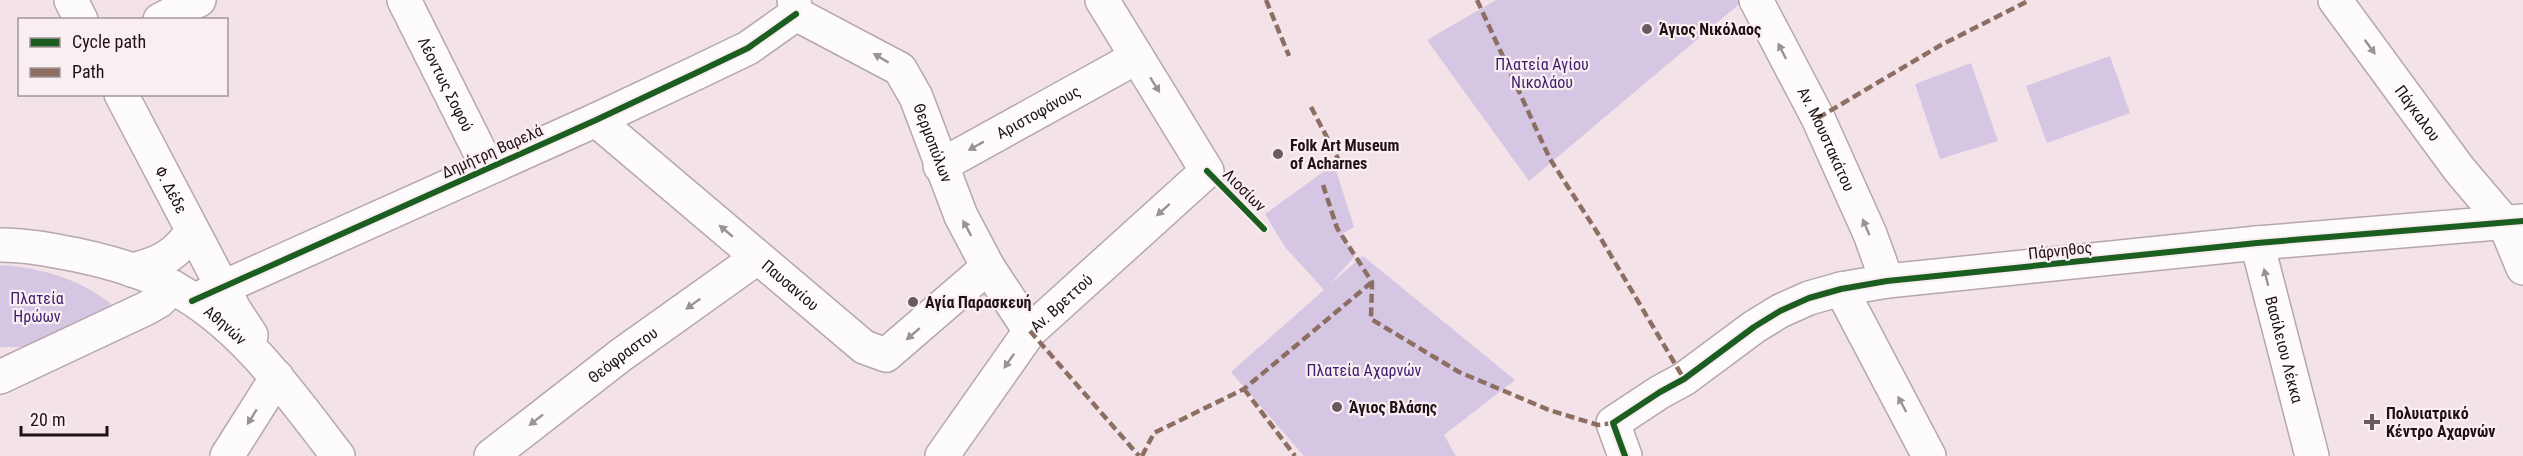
<svg xmlns="http://www.w3.org/2000/svg" width="2523" height="456" font-family="'Roboto Condensed',sans-serif">
	<style>
		.green { fill: #d5c7e3 }
		.lines { fill: none; stroke-linecap: round; stroke-linejoin: round }
		.minor-casing { stroke: #b6a7ac; stroke-width: 36 }
		.major-casing { stroke: #b6a7ac; stroke-width: 36 }
		.minor { stroke: #fdfbfc; stroke-width: 33 }
		.major { stroke: #fdfbfc; stroke-width: 33 }
		.quiet { stroke: #8d6e63; stroke-width: 4.5; stroke-dasharray: 9 4.5; stroke-linecap: butt }
		.cycleway-casing { stroke: #f9eff2; stroke-width: 10 }
		.cycleway { stroke: #1b5e20; stroke-width: 6 }
		.oneway { fill: #9a9294 }
		.poi-dot { fill: #6a5a60; stroke: #f9eff2; stroke-width: 2 }
		.labels { text-anchor: middle; stroke-width: 4.5; stroke-linejoin: round; paint-order: stroke }
		.poi-label { font-size: 16px; font-weight: bold; fill: #201116; stroke: #f9eff2; text-anchor: start }
		.park-label { font-size: 16px; fill: #3c1b6d; stroke: #f9eff2 }
		.street-label { font-size: 16px; fill: #201116; stroke: #f9eff2 }
	</style>
	<rect width="100%" height="100%" fill="#f3e2e8"/>
	<path class="green" d="M1496 0H1744L1529 181 1427 40Z
		M2110 56 2130 113 2047 143 2026 86Z
		M1971 63 1998 141 1940 159 1915 84Z
		M1334 164 1354 227 1342 234 1355 256 1330 284 1363 256 1515 380 1444 435 1456 456H1304L1231 372 1324 290 1285 247 1265 214Z
		M0 265C40 267 80 279 111 304L101 315 29 347H0Z"/>
	<g class="lines">
		<g class="minor-casing">
			<g id="minor">
				<path id="s1" d="M404 0 488 168"/>
				<path id="s2" d="M794 0 796 14 900 69 916 97 961 216 988 267 1030 331"/>
				<path id="s3" d="M1756 0 1818 118 1870 234 1887 281"/>
				<path id="s4" d="M2335 0 2459 169 2504 222 2523 268"/>
				<path d="M160 20 199 0"/>
				<path id="s5" d="M596 120 864 347 886 355 988 267"/>
				<path id="s6" d="M940 166 1137 57"/>
				<path id="s7" d="M2257 243 2312 456"/>
				<path d="M1841 289 1929 456"/>
				<path d="M197 299 596 120 698 72 748 48 796 14"/>
				<path d="M0 377 147 308 159 301 173 287"/>
				<path d="M227 456 277 377"/>
				<path id="s8" d="M491 456 621 355 757 258"/>
				<path id="s9" d="M942 456 1030 331 1207 171 1102 0"/>
				<path d="M1625 456 1613 423 1660 392 1684 379 1754 327 1780 311 1809 298 1841 289 1887 281 2257 243 2523 221"/>
			</g>
		</g>
		<g class="major-casing">
			<g id="major">
				<path d="M71 0 81 20"/>
				<path id="s10" d="M121 94 234 309 251 335"/>
				<path id="s11" d="M0 245C26 245 51 250 77 255 110 262 143 271 172 287 243 325 290 394 338 456"/>
				<path d="M132 270C156 264 172 258 187 238"/>
			</g>
		</g>
		<use href="#minor" class="minor"/>
		<use href="#major" class="major"/>
		<path class="quiet" d="M1266 0 1289 56
			M1477 0 1550 159 1597 232 1684 379
			M1311 107 1344 170
			M1818 118 1941 45 2030 0
			M1323 185 1337 228 1372 282 1371 319 1459 372 1549 410 1598 425 1613 423
			M1030 331 1139 456
			M1244 389 1295 456
			M1142 456 1154 433 1244 389 1372 282"/>
		<g class="cycleway-casing">
			<path id="cycleway" d="M1207 171 1264 229
				M192 301 596 120 698 72 748 48 796 14
				M1625 456 1613 423 1660 392 1684 379 1754 327 1780 311 1809 298 1841 289 1887 281 2257 243 2523 221"/>
		</g>
		<use href="#cycleway" class="cycleway"/>
	</g>
	<defs><path id="oneway-solid" d="M-6-.8H1V-3.2L6.5 0L1 3.2V.8H-6Z" transform="scale(1.5)"/></defs>
	<g class="oneway">
		<use href="#oneway-solid" transform="translate(2370 47) rotate(54)"/>
		<use href="#oneway-solid" transform="translate(1782 51) rotate(-117)"/>
		<use href="#oneway-solid" transform="translate(881 58) rotate(-149)"/>
		<use href="#oneway-solid" transform="translate(1155 85) rotate(58)"/>
		<use href="#oneway-solid" transform="translate(976 146) rotate(151)"/>
		<use href="#oneway-solid" transform="translate(1163 210) rotate(138)"/>
		<use href="#oneway-solid" transform="translate(1866 227) rotate(-113)"/>
		<use href="#oneway-solid" transform="translate(967 228) rotate(-118)"/>
		<use href="#oneway-solid" transform="translate(726 231) rotate(-140)"/>
		<use href="#oneway-solid" transform="translate(2266 277) rotate(-104)"/>
		<use href="#oneway-solid" transform="translate(693 304) rotate(144)"/>
		<use href="#oneway-solid" transform="translate(913 334) rotate(139)"/>
		<use href="#oneway-solid" transform="translate(1009 361) rotate(125)"/>
		<use href="#oneway-solid" transform="translate(1902 404) rotate(-118)"/>
		<use href="#oneway-solid" transform="translate(252 417) rotate(122)"/>
		<use href="#oneway-solid" transform="translate(536 420) rotate(142)"/>
	</g>
	<g class="poi-dot">
		<circle cx="1647" cy="29" r="6"/>
		<circle cx="1278" cy="154" r="6"/>
		<circle cx="913" cy="302" r="6"/>
		<circle cx="1337" cy="407" r="6"/>
		<path d="M2369 413h6v6h6v6h-6v6h-6v-6h-6v-6h6z"/>
	</g>
	<g class="labels">
		<g class="poi-label">
			<text x="1659" y="35">Άγιος Νικόλαος</text>
			<text x="1290" y="151">Folk Art Museum<tspan x="1290" dy="18">of Acharnes</tspan></text>
			<text x="925" y="308">Αγία Παρασκευή</text>
			<text x="1349" y="413">Άγιος Βλάσης</text>
			<text x="2386" y="419">Πολυιατρικό<tspan x="2386" dy="18">Κέντρο Αχαρνών</tspan></text>
		</g>
		<g class="park-label">
			<text x="1542" y="70">Πλατεία Αγίου<tspan x="1542" dy="18">Νικολάου</tspan></text>
			<text x="37" y="304">Πλατεία<tspan x="37" dy="18">Ηρώων</tspan></text>
			<text x="1364" y="376">Πλατεία Αχαρνών</text>
		</g>
		<g class="street-label">
			<text dy="6" stroke="none"><textPath href="#s1" startOffset="94">Λέοντως Σοφού</textPath></text>
			<text dy="6" stroke="none"><textPath href="#s6" startOffset="112">Αριστοφάνους</textPath></text>
			<text dy="6" stroke="none"><textPath href="#s4" startOffset="140">Πάγκαλου</textPath></text>
			<text dy="6" stroke="none"><textPath href="#s3" startOffset="156">Αν. Μουστακάτου</textPath></text>
			<text dy="6" stroke="none"><textPath href="#s2" startOffset="213">Θερμοπύλων</textPath></text>
			<text transform="translate(492 151) rotate(-24)" y="6">Δημήτρη Βαρελά</text>
			<text dy="6" stroke="none"><textPath href="#s10" startOffset="108">Φ. Δέδε</textPath></text>
			<text transform="translate(1245 190) rotate(45)" y="6">Λιοσίων</text>
			<text transform="translate(2060 250) rotate(-6)" y="6">Πάρνηθος</text>
			<text dy="6" stroke="none"><textPath href="#s5" startOffset="255">Παυσανίου</textPath></text>
			<text dy="6" stroke="none"><textPath href="#s9" startOffset="195">Αν. Βρεττού</textPath></text>
			<text dy="6" stroke="none"><textPath href="#s11" startOffset="244">Αθηνών</textPath></text>
			<text dy="6" stroke="none"><textPath href="#s7" startOffset="110">Βασίλειου Λέκκα</textPath></text>
			<text dy="6" stroke="none"><textPath href="#s8" startOffset="166">Θεόφραστου</textPath></text>
		</g>
	</g>
	<rect x="18" y="18" width="210" height="78" fill="#f9eff2" stroke="#a2969a" stroke-width="1.5"/>
	<rect x="30" y="38" width="30" height="9" fill="#1b5e20" stroke="#a2969a" stroke-width="1.5"/>
	<text x="72" y="48" font-size="18" fill="#201116">Cycle path</text>
	<rect x="30" y="68" width="30" height="9" fill="#8d6e63" stroke="#a2969a" stroke-width="1.5"/>
	<text x="72" y="78" font-size="18" fill="#201116">Path</text>
	<path d="M21 426v9h86v-9" fill="none" stroke="#201116" stroke-width="3"/>
	<text x="30" y="426" font-size="18" fill="#201116" stroke="#f9eff2" stroke-width="4.5" paint-order="stroke">20 m</text>
</svg>
